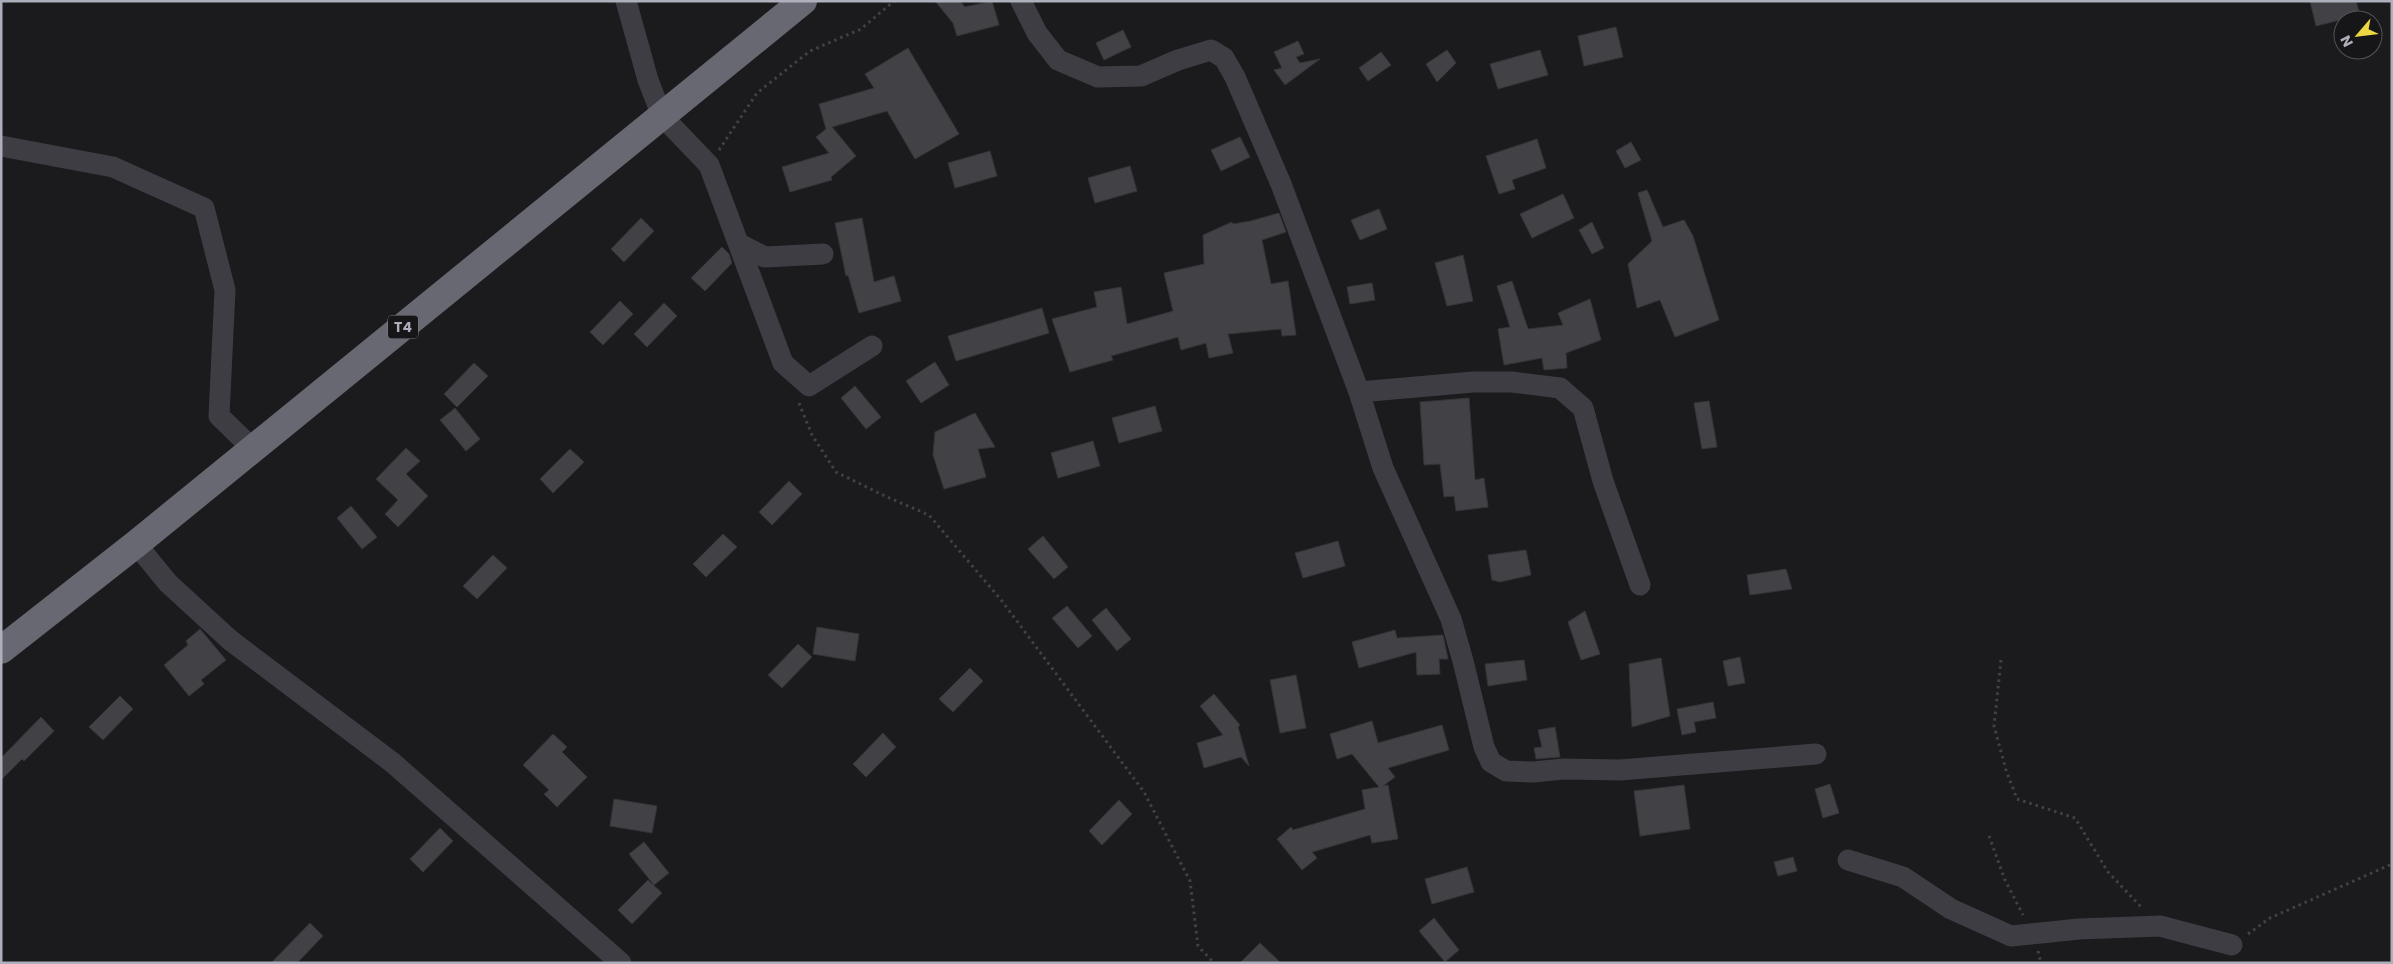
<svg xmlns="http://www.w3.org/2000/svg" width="2393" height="964" font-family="Poppins,sans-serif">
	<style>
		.building { fill: #424246; stroke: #353438 }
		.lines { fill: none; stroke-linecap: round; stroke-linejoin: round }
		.path { stroke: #414248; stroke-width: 3; stroke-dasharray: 2.5 4; stroke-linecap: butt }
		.minor { stroke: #3e3d43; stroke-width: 21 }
		.highway { stroke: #676872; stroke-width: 28 }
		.labels { text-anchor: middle; stroke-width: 4.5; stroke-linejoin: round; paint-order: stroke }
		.shield { fill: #161517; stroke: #80818a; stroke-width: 1 }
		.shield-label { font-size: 14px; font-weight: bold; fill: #adafbb }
	</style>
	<rect width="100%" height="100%" fill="#1b1a1c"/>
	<path class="building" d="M935 1H960L965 7 992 1 999 25 957 36 953 23Z
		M2310 1H2356L2360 15 2316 26Z
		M1616 27 1623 57 1584 66 1578 36Z
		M1123 30 1131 47 1104 60 1096 43Z
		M1298 41 1304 54 1296 57 1300 63 1320 59 1285 85 1274 70 1282 68 1274 52Z
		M908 48 959 134 915 159 887 111 832 127 856 156 831 177 832 180 790 192 782 167 829 153 816 137 826 129 819 104 874 88 865 74Z
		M1447 50 1456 63 1437 82 1426 64Z
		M1540 50 1548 75 1498 89 1490 64Z
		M1381 52 1391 65 1368 81 1359 68Z
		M1240 137 1250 157 1221 171 1211 150Z
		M1537 139 1546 168 1512 180 1515 189 1499 194 1486 156Z
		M1631 142 1641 160 1625 168 1616 151Z
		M990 151 997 176 955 188 948 163Z
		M1130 166 1137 191 1095 203 1088 178Z
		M1647 190 1663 227 1684 220 1693 236 1719 320 1675 337 1660 300 1637 308 1628 264 1652 241 1638 193Z
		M1563 194 1574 218 1532 238 1520 214Z
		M1379 209 1387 229 1360 240 1351 220Z
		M1279 213 1286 232 1262 240 1271 284 1288 281 1296 335 1282 336 1281 329 1228 334 1233 353 1209 358 1206 343 1181 350 1178 337 1111 356 1113 360 1070 372 1052 319 1097 307 1094 292 1121 287 1127 324 1173 311 1164 273 1204 264 1203 235 1232 222 1233 224 1251 221Z
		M641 218 654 231 624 262 611 249Z
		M862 218 874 282 894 276 901 301 859 313 848 275 846 276 835 223Z
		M1592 222 1604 248 1592 254 1579 230Z
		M722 247 729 254 732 263 705 291 691 278Z
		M1463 255 1473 301 1447 306 1435 263Z
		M1512 281 1528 329 1563 325 1558 313 1590 299 1601 340 1566 353 1567 368 1544 370 1542 358 1504 365 1498 329 1510 327 1497 286Z
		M1372 283 1375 300 1350 304 1347 287Z
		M620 301 633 314 603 345 590 332Z
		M664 303 677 316 647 347 634 334Z
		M1042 308 1049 333 956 361 948 336Z
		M935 362 949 385 921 403 906 381Z
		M474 363 488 376 457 407 444 394Z
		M855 386 881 417 866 429 841 398Z
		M1469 398 1475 480 1484 478 1488 507 1456 511 1454 496 1444 497 1440 464 1424 465 1420 402Z
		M1709 401 1717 447 1702 449 1694 403Z
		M1155 406 1162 431 1119 443 1112 418Z
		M455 408 480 439 466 451 440 420Z
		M975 413 995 447 978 449 986 477 944 489 933 455 935 432Z
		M1093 441 1100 466 1058 478 1051 453Z
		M406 448 420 461 406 474 428 496 398 527 385 514 398 500 376 479Z
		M570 449 584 462 553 493 540 479Z
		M789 481 802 494 772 525 759 512Z
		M351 506 377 537 362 549 337 518Z
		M723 534 737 547 706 577 693 564Z
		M1043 536 1068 567 1054 579 1028 549Z
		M1338 541 1345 566 1303 578 1295 553Z
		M1526 550 1531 575 1500 582 1492 580 1488 555Z
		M493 555 507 568 477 599 463 586Z
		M1786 569 1792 589 1750 595 1747 575Z
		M1067 606 1092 636 1078 648 1052 618Z
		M1106 608 1131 639 1117 651 1092 620Z
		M1585 611 1600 654 1581 660 1568 622Z
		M817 627 859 634 855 661 813 654Z
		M200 629 226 660 201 680 204 684 189 696 164 665 188 645 186 641Z
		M1395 630 1397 638 1443 635 1448 659H1439L1440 674 1417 675 1416 652 1359 668 1352 642Z
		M798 644 812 657 782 688 768 675Z
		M1740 657 1745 683 1728 686 1723 661Z
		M1661 658 1670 716 1632 727 1629 664Z
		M1524 660 1527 680 1488 686 1485 664Z
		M970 668 983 681 953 712 939 699Z
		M1296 675 1306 728 1280 733 1270 680Z
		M1214 694 1240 725 1238 727 1249 766 1241 757 1204 768 1197 743 1223 735 1200 706Z
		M120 696 133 709 103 740 89 727Z
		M1713 702 1716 718 1694 722 1696 732 1682 735 1677 709Z
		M41 717 54 731 24 761 22 759 1 780V758Z
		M1372 721 1378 743 1442 725 1449 750 1388 768 1395 777 1383 786 1388 785 1398 839 1372 843 1370 835 1312 852 1317 858 1302 870 1277 839 1291 827 1293 830 1365 809 1362 790 1379 787 1352 754 1337 759 1330 734Z
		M1555 727 1560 757 1536 759 1534 748 1542 747 1538 730Z
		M883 733 896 747 866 777 853 764Z
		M553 734 567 747 562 752 587 777 557 807 544 794 549 790 523 765Z
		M1830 784 1839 813 1823 818 1815 789Z
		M1684 785 1690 829 1640 836 1634 791Z
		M614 799 657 806 652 833 610 826Z
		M1119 800 1132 814 1102 845 1089 831Z
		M440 828 453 841 423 872 410 859Z
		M644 842 669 873 654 885 629 854Z
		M1793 857 1797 871 1778 876 1774 862Z
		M1467 867 1474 892 1432 904 1425 879Z
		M648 880 662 893 632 924 618 910Z
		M1434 918 1459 950 1445 962 1419 931Z
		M310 923 323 936 297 963H271Z
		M1260 943 1281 963H1240Z"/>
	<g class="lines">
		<path class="path" d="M719 150 757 93 810 51 861 29 894 1
			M799 403 812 435 836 472 887 497 929 515 1002 601 1144 792 1190 881 1198 946 1214 963
			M2001 660 1994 726 2006 770 2017 799 2075 818 2108 872 2142 908
			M1989 836 2005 880 2023 915
			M2248 934 2270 918 2392 864
			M2038 951 2041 963"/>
		<path class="minor" d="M626 1 648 80 662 116 709 165 783 363 809 386 872 346
			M1021 1 1037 33 1058 60 1098 77 1141 76 1178 60 1211 50 1224 58 1235 77 1281 184 1359 392 1383 468 1451 619 1463 661 1484 747 1491 762 1506 771 1533 772 1564 769 1620 770 1816 754
			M1 146 113 167 204 208 225 290 219 416 253 449
			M739 244 765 257 823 254
			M1359 392 1473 382H1512L1560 388 1583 408 1603 481 1640 585
			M136 544 168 583 230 640 393 763 621 963
			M1848 860 1903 877 1951 909 2011 936 2079 929 2160 926 2232 945"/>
		<path class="highway" d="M1 650 136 544 803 1"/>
	</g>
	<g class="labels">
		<rect class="shield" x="388" y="315.5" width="30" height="23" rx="4"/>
		<g class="shield-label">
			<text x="403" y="332">T4</text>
		</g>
	</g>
	<rect width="2393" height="964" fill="none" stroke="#adafbb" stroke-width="5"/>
	<g transform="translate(2358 35) rotate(242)"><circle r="24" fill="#161517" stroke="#525359"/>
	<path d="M0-4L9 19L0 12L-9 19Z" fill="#ecd743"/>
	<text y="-8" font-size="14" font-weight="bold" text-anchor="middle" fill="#adafbb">N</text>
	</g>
</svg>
